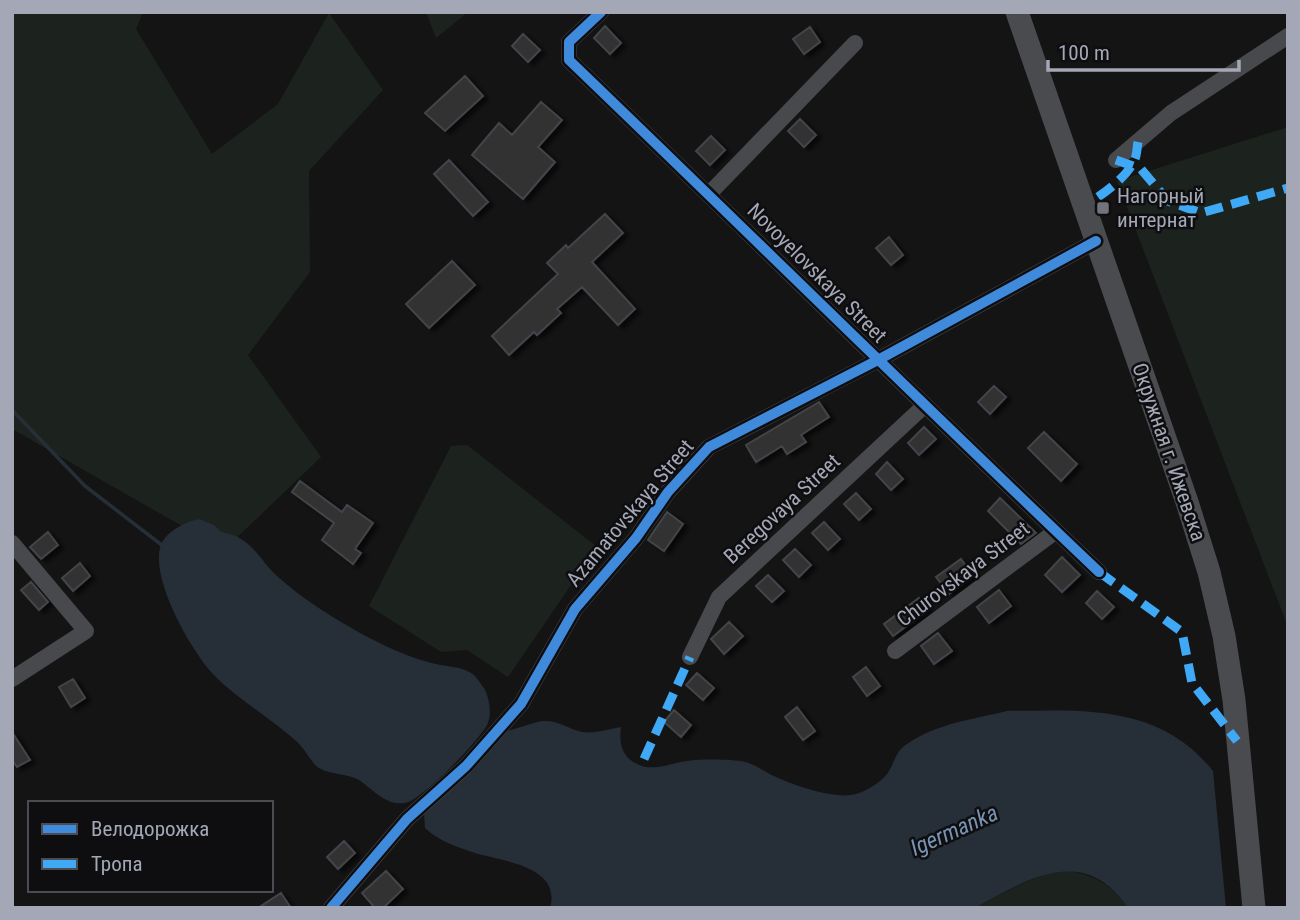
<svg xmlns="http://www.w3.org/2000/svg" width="1300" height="920" font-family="'Roboto Condensed',sans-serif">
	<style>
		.green { fill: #1c231e }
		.water { fill: #262e37 }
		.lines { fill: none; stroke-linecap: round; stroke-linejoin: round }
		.stream { stroke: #262e37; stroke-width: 3.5 }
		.building { fill: #323233; stroke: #424448; stroke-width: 2; filter: url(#shadow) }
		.minor { stroke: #48494d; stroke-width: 16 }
		.primary { stroke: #4a4b4f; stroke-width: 23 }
		.quiet { stroke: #3fa9f5; stroke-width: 9; stroke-dasharray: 18 9; stroke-linecap: butt }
		.cycleway-casing { stroke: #0e0e10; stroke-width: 15 }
		.cycleway { stroke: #408adc; stroke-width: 10 }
		.poi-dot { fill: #72747d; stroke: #0e0e10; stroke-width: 2.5 }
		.labels { text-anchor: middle; stroke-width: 5; stroke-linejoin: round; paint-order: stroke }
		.poi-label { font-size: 21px; fill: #a4a8b6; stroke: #0e0e10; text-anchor: start }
		.street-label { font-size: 21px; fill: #a4a8b6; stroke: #0e0e10 }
		.water-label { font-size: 23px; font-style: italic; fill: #7893b4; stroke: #0e0e10 }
	</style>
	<defs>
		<filter id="shadow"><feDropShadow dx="5" dy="3" stdDeviation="2" flood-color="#0009"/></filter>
	</defs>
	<rect width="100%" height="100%" fill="#141414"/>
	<path class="green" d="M12 12H143L136 29 212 154 278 104 329 13 383 90 309 171 310 272 248 355 321 457 224 550 12 429Z
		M426 12H468L436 38Z
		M1288 127V627L1117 181Z
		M467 445 597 547 508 677 467 650 441 652 369 606 451 446Z
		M1064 870C1092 874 1112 884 1128 908H975C1004 892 1031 877 1064 870Z"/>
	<path class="water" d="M199 519 214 525 221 532C252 537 257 557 277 576 301 598 332 617 360 633 381 644 405 656 428 662 443 667 461 665 474 675 477 678 481 684 484 688 489 697 492 713 488 723 481 739 421 801 405 803 385 806 373 789 359 780 347 773 330 775 319 768 312 764 304 747 295 740 269 717 237 699 213 674 191 651 149 577 161 545 166 531 186 522 199 519Z
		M1007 711C1084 710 1160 704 1213 771L1226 908H1128C1084 843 1028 879 975 908H550C562 866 501 861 475 853 458 847 438 841 425 828L424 814 506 731C519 729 535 721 544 721 557 720 569 729 582 732 595 734 609 729 621 727 619 742 621 755 635 763 652 773 670 763 687 761 702 759 731 759 745 762 755 764 765 772 774 776 792 785 836 800 856 794 866 791 880 783 887 774 894 765 895 751 907 744 935 724 974 719 1007 711Z"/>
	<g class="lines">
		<path class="stream" d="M12 410 85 486 163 546"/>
	</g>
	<path class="building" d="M605 26 621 43 610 54 594 38Z
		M810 27 820 42 804 54 793 39Z
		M523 34 540 50 528 62 512 46Z
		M465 76 483 96 445 131 425 113Z
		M541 102 562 120 538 147 555 162 523 199 472 155 499 123 512 135Z
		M800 119 816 135 804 147 788 131Z
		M711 136 725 150 710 165 696 151Z
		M449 160 488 202 473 216 434 174Z
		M605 214 623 233 592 262 635 309 618 325 582 287 557 309 561 313 537 335 534 332 509 355 492 336 558 274 547 263 566 245 568 248Z
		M889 237 903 255 891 265 876 248Z
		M452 261 475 285 429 328 406 304Z
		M994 386 1006 397 990 414 978 402Z
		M819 402 829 417 801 435 806 442 787 454 782 446 756 462 746 445Z
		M924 427 936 439 919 455 908 443Z
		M1044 432 1077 464 1061 481 1028 448Z
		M887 462 903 479 891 490 876 474Z
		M300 481 342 512 347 505 373 523 355 549 361 553 353 564 322 540 334 523 292 492Z
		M856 493 871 509 859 520 844 504Z
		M1000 498 1036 533 1021 544 988 511Z
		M667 512 683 524 664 551 648 540Z
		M824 522 840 539 828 550 812 533Z
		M48 532 58 545 41 559 30 547Z
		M795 549 811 565 799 577 783 560Z
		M1062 557 1080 575 1062 592 1045 575Z
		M961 559 973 576 949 594 936 577Z
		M80 563 90 576 73 591 62 578Z
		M768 575 784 591 772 602 756 586Z
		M31 582 48 602 39 610 21 590Z
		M999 590 1011 606 989 623 977 607Z
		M1097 591 1114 607 1102 619 1086 603Z
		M919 598 928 610 893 636 884 624Z
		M729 622 743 636 724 654 711 639Z
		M938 633 952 651 934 664 921 646Z
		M866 667 880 686 867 696 853 677Z
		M697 673 714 688 703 700 686 685Z
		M73 679 85 698 71 707 59 687Z
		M797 707 815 731 803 740 785 717Z
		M674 710 691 725 681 737 664 722Z
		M12 732 30 760 17 767 12 760Z
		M344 841 355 853 338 869 327 857Z
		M386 871 403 889 383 908H375L362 893Z
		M281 893 291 908H258Z"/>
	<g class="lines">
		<path class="minor" d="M601 12 569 42V60C746 230 921 403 1099 572
			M1116 160 1171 113 1288 36
			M709 194 855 43
			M12 543 86 631 12 679
			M895 651 1056 531
			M690 657 719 597 924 406
			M331 908 407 819 466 766 521 704 575 609 636 538 668 492 709 447 878 360 1096 241"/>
		<path class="primary" d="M1017 12 1187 502 1209 572 1224 636 1234 700 1254 908"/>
		<path class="quiet" d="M1116 160 1141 169 1168 201 1201 213 1288 188
			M1098 197C1111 188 1129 174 1135 159 1137 154 1137 147 1138 142
			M1099 572 1182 632 1192 683 1237 741
			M644 759 690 657"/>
		<g class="cycleway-casing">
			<path id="cycleway" d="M601 12 569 42V60C746 230 921 403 1099 572
				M331 908 407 819 466 766 521 704 575 609 636 538 668 492 709 447 878 360 1096 241"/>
		</g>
		<use href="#cycleway" class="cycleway"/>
	</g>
	<rect class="poi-dot" x="1096" y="201" width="14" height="14" rx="3.5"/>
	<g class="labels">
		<g class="poi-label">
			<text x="1117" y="203">Нагорный<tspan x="1117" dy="24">интернат</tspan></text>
		</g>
		<g class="street-label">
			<text transform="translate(817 273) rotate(45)" y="7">Novoyelovskaya Street</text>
			<text transform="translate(1169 452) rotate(71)" y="7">Окружная г. Ижевска</text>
			<text transform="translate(782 509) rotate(-43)" y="7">Beregovaya Street</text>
			<text transform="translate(630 513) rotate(-50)" y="7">Azamatovskaya Street</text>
			<text transform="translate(963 574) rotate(-37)" y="7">Churovskaya Street</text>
		</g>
		<g class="water-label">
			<text transform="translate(954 830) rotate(-24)" y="8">Igermanka</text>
		</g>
	</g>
	<rect width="1300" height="920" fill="none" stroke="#a4a8b6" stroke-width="28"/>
	<rect x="28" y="801" width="245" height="91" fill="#0e0e10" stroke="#4a4c52" stroke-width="2"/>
	<rect x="42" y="824" width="35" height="10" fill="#408adc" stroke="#4a4c52" stroke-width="2"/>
	<text x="91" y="836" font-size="21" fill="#a4a8b6">Велодорожка</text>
	<rect x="42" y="859" width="35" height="10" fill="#3fa9f5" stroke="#4a4c52" stroke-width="2"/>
	<text x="91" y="871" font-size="21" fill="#a4a8b6">Тропа</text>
	<path d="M1048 60v10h191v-10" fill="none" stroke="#a4a8b6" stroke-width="3.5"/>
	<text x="1058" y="60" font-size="21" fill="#a4a8b6" stroke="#0e0e10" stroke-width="5" paint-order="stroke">100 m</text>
</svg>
